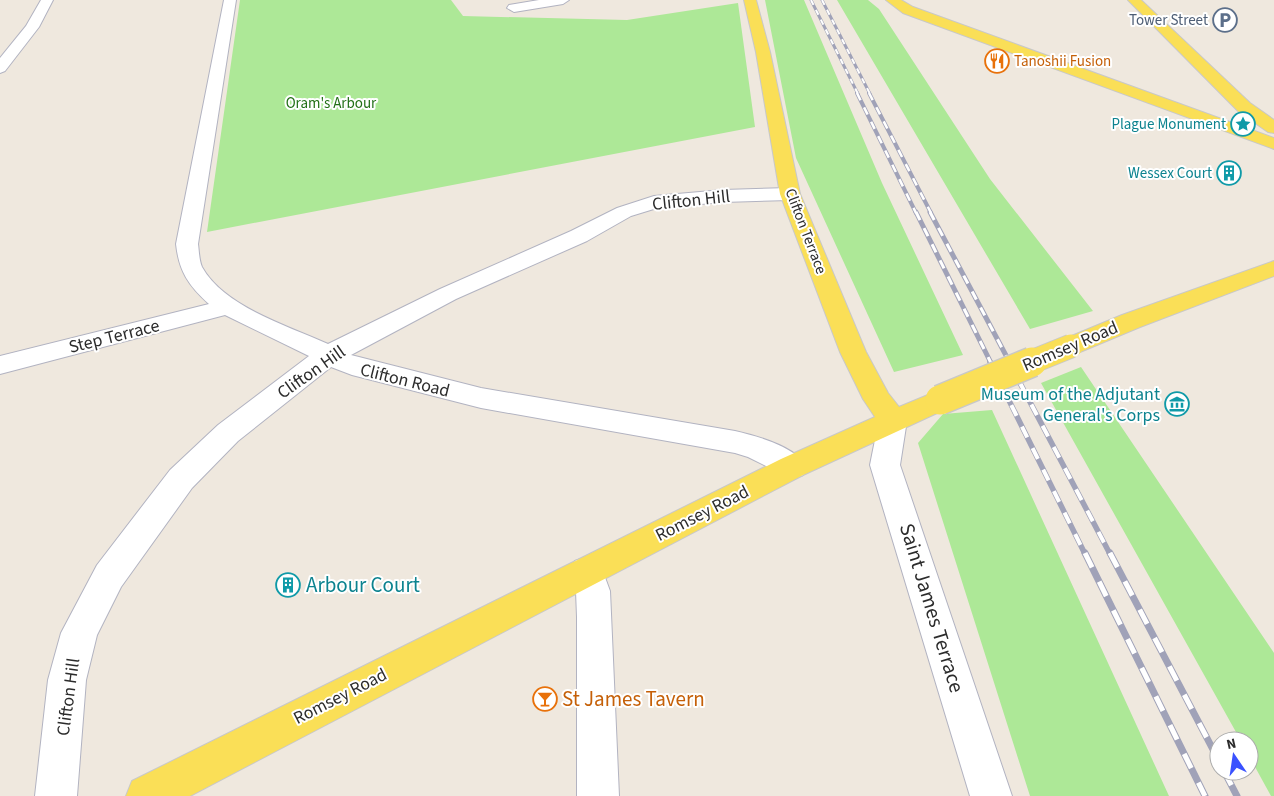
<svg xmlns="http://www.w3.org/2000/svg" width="1274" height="796" font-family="'Source Sans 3',sans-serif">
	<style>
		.green { fill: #ade897 }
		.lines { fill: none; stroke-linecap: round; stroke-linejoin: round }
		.minor-casing { stroke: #b2b3c1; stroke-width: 2 }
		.major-casing { stroke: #c8c8c8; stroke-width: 2 }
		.minor { fill: #fff; fill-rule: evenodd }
		.major { fill: #fadf57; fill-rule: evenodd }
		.rail-far4-casing { stroke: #a0a2b8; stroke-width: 3 }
		.rail-far3-casing { stroke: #a0a2b8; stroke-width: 4 }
		.rail-far2-casing { stroke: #a0a2b8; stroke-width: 5 }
		.rail-far1-casing { stroke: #a0a2b8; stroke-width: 5.5 }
		.rail-casing { stroke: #a0a2b8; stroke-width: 7 }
		.rail-far4 { stroke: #fff; stroke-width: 2; stroke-dasharray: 5.5; stroke-linecap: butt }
		.rail-far3 { stroke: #fff; stroke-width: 2.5; stroke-dasharray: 8; stroke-linecap: butt }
		.rail-far2 { stroke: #fff; stroke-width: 3; stroke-dasharray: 9; stroke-linecap: butt }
		.rail-far1 { stroke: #fff; stroke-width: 4; stroke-dasharray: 12; stroke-linecap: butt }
		.rail { stroke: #fff; stroke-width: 5; stroke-dasharray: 16; stroke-linecap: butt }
		.major-bridge-far1-casing { stroke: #c8c8c8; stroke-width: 25; stroke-linecap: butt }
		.major-bridge-casing { stroke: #c8c8c8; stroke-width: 32; stroke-linecap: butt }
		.major-bridge-far1 { stroke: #fadf57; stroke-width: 23 }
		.major-bridge { stroke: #fadf57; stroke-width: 29 }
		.labels { text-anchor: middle; stroke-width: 4; stroke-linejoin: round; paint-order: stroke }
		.far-service-label { font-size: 15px; fill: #4e5e75; stroke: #fff; text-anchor: end }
		.far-food-label { font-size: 15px; fill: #c56008; stroke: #fff; text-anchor: start }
		.far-park-label { font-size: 15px; fill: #227016; stroke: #fff }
		.far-culture-label { font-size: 15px; fill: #0d838f; stroke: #fff; text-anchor: end }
		.far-street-label { font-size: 15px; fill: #2c2c2c; stroke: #fff }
		.street-label { font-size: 18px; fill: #2c2c2c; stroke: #fff }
		.culture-label { font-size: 18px; fill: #0d838f; stroke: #fff; text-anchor: end }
		.near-culture-label { font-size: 21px; fill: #0d838f; stroke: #fff; text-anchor: start }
		.near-street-label { font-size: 21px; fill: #2c2c2c; stroke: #fff }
		.near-food-label { font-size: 21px; fill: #c56008; stroke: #fff; text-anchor: start }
	</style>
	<rect width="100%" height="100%" fill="#efe8de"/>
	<path class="green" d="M240 0H451L463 16 627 20 738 3 755 127 207 232Z
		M765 0H804L882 183 963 355 894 372 796 158Z
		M837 0H868L879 9 990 179 1093 311 1030 329Z
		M1081 367 1274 653V796H1271L1249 756V741H1241L1041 383Z
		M992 410 1169 796H1030L918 443 943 414Z"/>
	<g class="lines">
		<g class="minor-casing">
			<path id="minor" d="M41 0H53L39 27 5 71 0 73V58L26 26Z
				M224 0H236L198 244C199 251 199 260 202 267 224 307 289 326 328 344L440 289 571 231 617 208 654 196 723 190 790 188 797 190 800 194 797 198 790 200 723 202 657 208 631 216 587 241 456 299 351 355 481 388 735 431C757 436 796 447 807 467L803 475 792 479 748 457 735 453 481 408 352 375 331 367 238 441 192 488 121 587 97 635 86 680 77 796H35L48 680 61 633 97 565 170 470 218 425 309 356 225 315 0 374V356L209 304C188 285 179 271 176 244Z
				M539 0H569L563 4 514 12 507 8 509 5Z
				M893 409 903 412 907 420 900 465 1012 796H970L870 465 879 420 883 412Z
				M587 557 599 561 610 591 619 796H577V617L576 591 570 572 575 561Z"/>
		</g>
		<g class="major-casing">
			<path id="major" d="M744 0H756L770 52 800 194 866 352 888 393 899 407 940 390 950 393 954 400 950 407 803 475 190 796H126L132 781 781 459 875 417 863 399 840 352 780 194 756 52Z
				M886 0H901L913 7 1274 138V149L903 13Z
				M1128 0H1141L1250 103 1274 120V133L1268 132 1238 111Z
				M1274 261V276L1140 327 1080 352 1071 355 1062 352 1058 346 1062 340 1122 315Z"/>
		</g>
		<use href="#minor" class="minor"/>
		<use href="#major" class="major"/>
		<g class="rail-far4-casing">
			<path id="rail-far4" d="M811 0 858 94
				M822 0 870 94"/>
		</g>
		<g class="rail-far3-casing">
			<path id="rail-far3" d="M857 93 916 213
				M869 93 931 213"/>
		</g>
		<g class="rail-far2-casing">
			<path id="rail-far2" d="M916 212 991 363
				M930 212 1010 363"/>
		</g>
		<g class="rail-far1-casing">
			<path id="rail-far1" d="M990 362 1085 554
				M1009 362 1110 554"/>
		</g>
		<g class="rail-casing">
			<path id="rail" d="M1085 553 1205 796
				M1110 553 1219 761
				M1224 771 1237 796"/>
		</g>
		<use href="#rail-far4" class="rail-far4"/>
		<use href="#rail-far3" class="rail-far3"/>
		<use href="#rail-far2" class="rail-far2"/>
		<use href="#rail-far1" class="rail-far1"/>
		<use href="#rail" class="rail"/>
		<g class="major-bridge-far1-casing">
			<path id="major-bridge-far1" d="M1029 363 1071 346"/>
		</g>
		<g class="major-bridge-casing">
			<path id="major-bridge" d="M940 400 1032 362"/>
		</g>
		<use href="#major-bridge-far1" class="major-bridge-far1"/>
		<use href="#major-bridge" class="major-bridge"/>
	</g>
	<defs>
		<g id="parking-ring" transform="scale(1.25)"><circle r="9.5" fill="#fff" stroke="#5c6f8a" stroke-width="1.5"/><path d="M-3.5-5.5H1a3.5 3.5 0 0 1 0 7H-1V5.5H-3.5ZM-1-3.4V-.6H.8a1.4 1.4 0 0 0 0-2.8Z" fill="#5c6f8a"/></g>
		<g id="restaurant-ring" transform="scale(1.25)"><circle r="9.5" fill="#fff" stroke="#e8710a" stroke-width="1.5"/><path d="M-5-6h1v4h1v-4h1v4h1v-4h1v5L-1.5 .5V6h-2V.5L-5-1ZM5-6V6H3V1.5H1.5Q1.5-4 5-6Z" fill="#e8710a"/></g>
		<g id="sight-ring" transform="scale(1.25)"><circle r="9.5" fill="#fff" stroke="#0f9aa8" stroke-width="1.5"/><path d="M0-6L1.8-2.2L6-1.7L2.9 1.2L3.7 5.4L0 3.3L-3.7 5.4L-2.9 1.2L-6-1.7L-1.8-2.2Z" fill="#0f9aa8"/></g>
		<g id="building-ring" transform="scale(1.25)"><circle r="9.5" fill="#fff" stroke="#0f9aa8" stroke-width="1.5"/><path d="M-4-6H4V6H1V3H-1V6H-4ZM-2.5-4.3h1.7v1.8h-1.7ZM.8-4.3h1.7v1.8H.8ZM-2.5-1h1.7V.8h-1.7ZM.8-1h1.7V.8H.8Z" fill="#0f9aa8"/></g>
		<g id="museum-ring" transform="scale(1.25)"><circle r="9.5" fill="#fff" stroke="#0f9aa8" stroke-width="1.5"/><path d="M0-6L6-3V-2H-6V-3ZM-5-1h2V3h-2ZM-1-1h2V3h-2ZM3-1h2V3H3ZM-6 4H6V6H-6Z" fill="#0f9aa8"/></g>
		<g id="bar-ring" transform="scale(1.25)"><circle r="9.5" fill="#fff" stroke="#e8710a" stroke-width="1.5"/><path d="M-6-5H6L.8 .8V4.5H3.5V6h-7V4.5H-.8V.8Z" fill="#e8710a"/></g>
	</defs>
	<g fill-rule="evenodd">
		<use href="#parking-ring" x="1225" y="20"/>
		<use href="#restaurant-ring" x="997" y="61"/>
		<use href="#sight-ring" x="1243" y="124"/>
		<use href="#building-ring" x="1229" y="173"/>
		<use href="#museum-ring" x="1177" y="404"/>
		<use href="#building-ring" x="288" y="585"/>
		<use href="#bar-ring" x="545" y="699"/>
	</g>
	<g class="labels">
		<g class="far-service-label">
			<text x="1208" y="25">Tower Street</text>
		</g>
		<g class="far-food-label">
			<text x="1014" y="66">Tanoshii Fusion</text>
		</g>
		<g class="far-park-label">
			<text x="331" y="108">Oram's Arbour</text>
		</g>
		<g class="far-culture-label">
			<text x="1226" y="129">Plague Monument</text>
			<text x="1212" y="178">Wessex Court</text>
		</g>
		<g class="far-street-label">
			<text transform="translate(806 231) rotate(69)" y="5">Clifton Terrace</text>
		</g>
		<g class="street-label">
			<text transform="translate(691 200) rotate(-6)" y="6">Clifton Hill</text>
			<text transform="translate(114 336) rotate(-14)" y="6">Step Terrace</text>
			<text transform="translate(1070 346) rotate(-23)" y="6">Romsey Road</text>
			<text transform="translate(311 372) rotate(-35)" y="6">Clifton Hill</text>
			<text transform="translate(405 380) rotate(14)" y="6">Clifton Road</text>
			<text transform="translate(702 513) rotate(-27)" y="6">Romsey Road</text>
			<text transform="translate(340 696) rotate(-27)" y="6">Romsey Road</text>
			<text transform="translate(68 697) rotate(-82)" y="6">Clifton Hill</text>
		</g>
		<g class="culture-label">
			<text x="1160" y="400">Museum of the Adjutant<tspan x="1160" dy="21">General's Corps</tspan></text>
		</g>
		<g class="near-culture-label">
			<text x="306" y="592">Arbour Court</text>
		</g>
		<g class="near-street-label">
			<text transform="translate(932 608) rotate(73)" y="7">Saint James Terrace</text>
		</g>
		<g class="near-food-label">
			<text x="562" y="706">St James Tavern</text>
		</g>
	</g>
	<g transform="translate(1234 756) rotate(347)"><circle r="24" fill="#ffffff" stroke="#ababab"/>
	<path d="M0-4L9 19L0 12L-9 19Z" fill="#3a52ff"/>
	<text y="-8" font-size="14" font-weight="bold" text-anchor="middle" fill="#2c2c2c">N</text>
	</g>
</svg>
